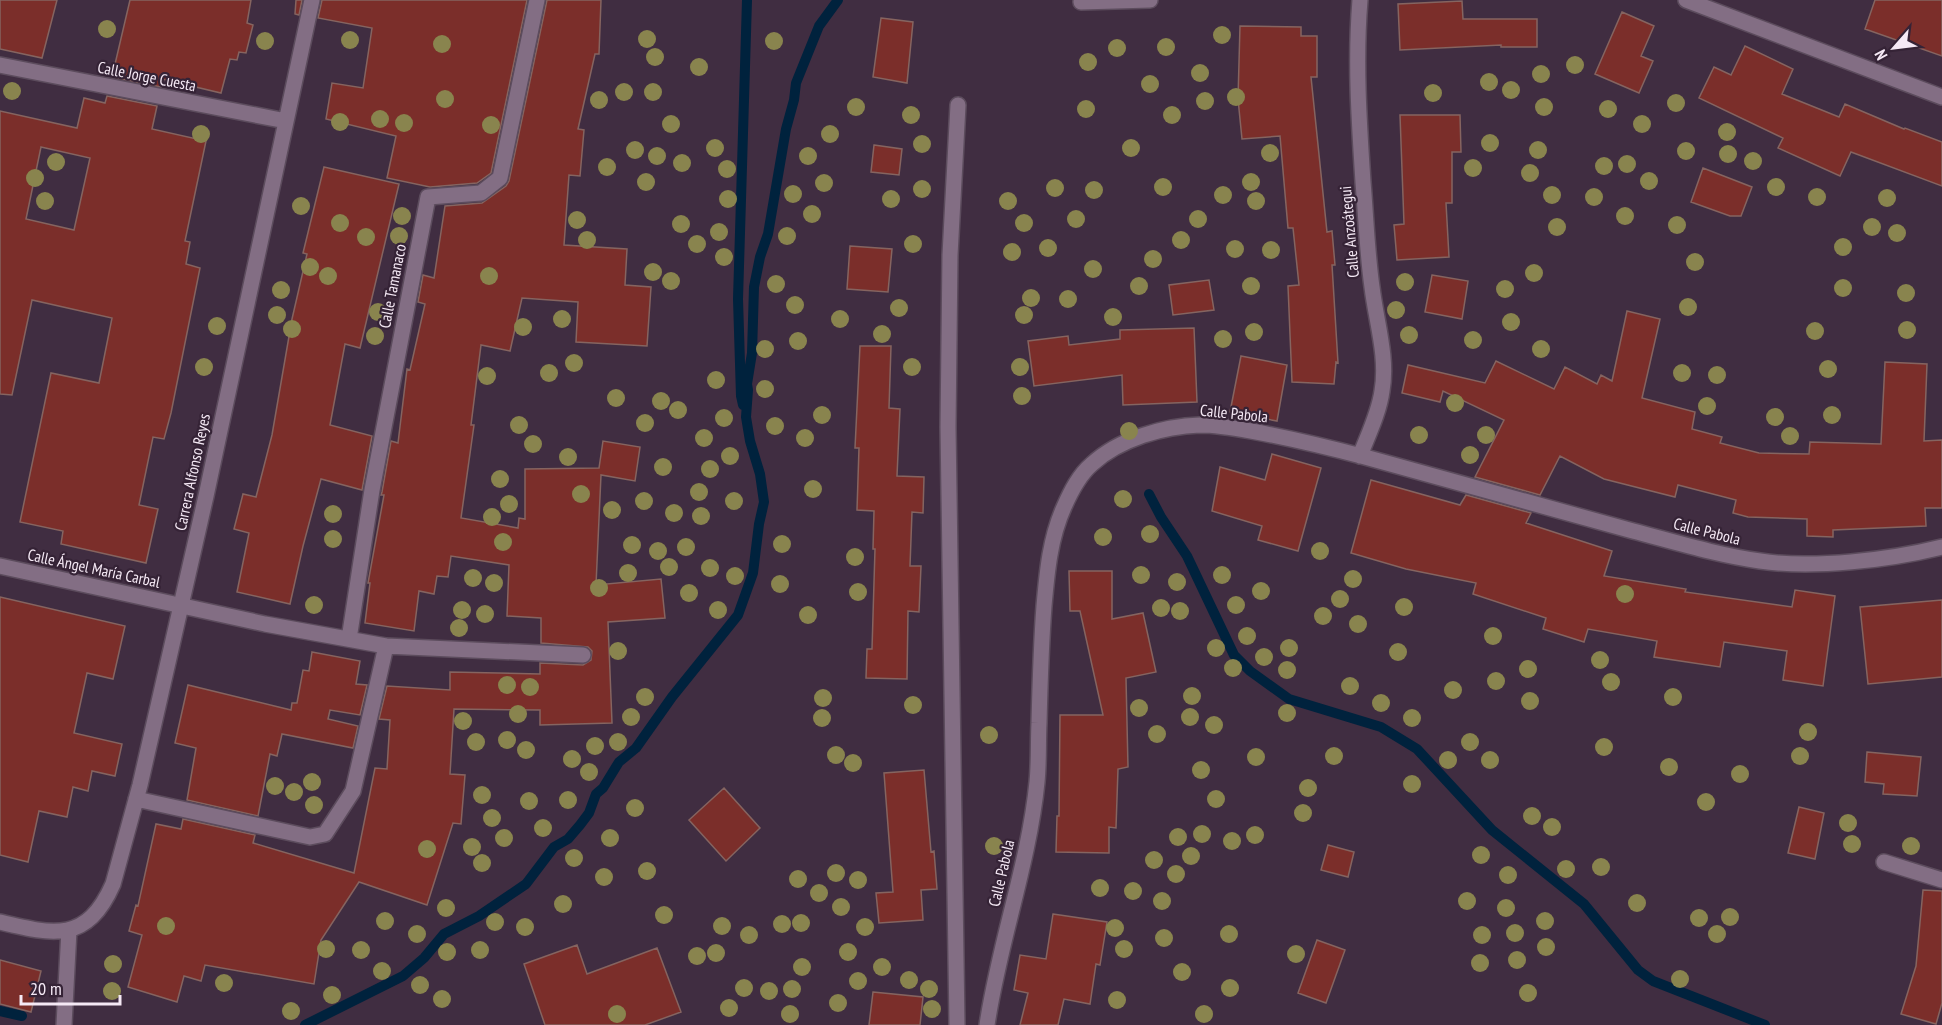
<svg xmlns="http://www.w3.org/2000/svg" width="1942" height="1025" font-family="'PT Sans Narrow',sans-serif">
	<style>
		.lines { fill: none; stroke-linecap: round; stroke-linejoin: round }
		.stream { stroke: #00223d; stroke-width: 10 }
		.building { fill: #7b2e2a; stroke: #856460; stroke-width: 1.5; fill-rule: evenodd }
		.street-casing { stroke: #5c4c5d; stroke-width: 18 }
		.street { stroke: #836e84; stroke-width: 15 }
		.tree { fill: #89844e }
		.labels { text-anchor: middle; stroke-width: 4.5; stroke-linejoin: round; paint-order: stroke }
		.street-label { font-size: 16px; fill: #f5e9f5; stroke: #352336 }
	</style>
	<rect width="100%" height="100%" fill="#402d41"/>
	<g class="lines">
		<path class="stream" d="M743 405 741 396 738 299 747 0
			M1149 494 1161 517 1187 556 1234 655 1250 671 1289 699 1381 727 1417 749 1492 830 1584 904 1638 970 1653 981 1765 1025
			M0 1011 22 1016
			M305 1025 403 976 424 958 444 934 479 916 526 884 554 847 568 839 580 825 589 813 596 794 603 788 619 762 636 748 672 697 738 615 753 573 759 524 764 502 760 474 750 441 746 417 748 390 747 384 752 353 754 287 760 257 768 234 786 129 794 100 796 83 819 26 838 0"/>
	</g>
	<path class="building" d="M0 0H57L42 58 0 49Z
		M130 0H251L247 23 253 25 246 53 239 52 237 60 230 59 221 93 162 79 161 87 112 77Z
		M296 0H302L299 15 295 14Z
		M322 0H527L491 173 477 183 430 187 387 178 396 136 326 119 332 83 363 88 372 28 318 18Z
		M547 0H601L599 54H595L578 129 584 130 580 176 569 175 564 245 627 249 625 285 651 287 647 346 576 342 578 302 522 298 510 351 481 345 471 425H474L461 518 518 528 519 518 525 519V469L599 468 603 441 640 447 635 481 601 475 596 585 661 579 665 618 608 622 612 723 540 725V710L454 709 450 774 465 775 461 824 453 823 427 905 359 882 321 940 314 984 205 965 201 981 184 976 177 1002 128 987 142 935 129 931 136 905 138 906 156 824 181 829 183 819 255 835 253 843 354 873 375 768 387 769 390 720 379 719 387 686 450 690V672L540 674V663L583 665 591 660 592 651 588 647 541 643V618L507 616 509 565 451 556 448 577 437 576 434 594 419 591 414 631 365 623 370 583H368L384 495H381L382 492 391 441 398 443 407 369 410 370 425 304 418 302 423 275 434 278 445 206 482 203 506 186 509 181Z
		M1875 0H1942V56L1865 29Z
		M1462 1 1463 19H1537V47H1501V45L1400 50 1398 4Z
		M1622 12 1654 26 1641 56 1653 61 1639 93 1595 74Z
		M881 18 913 22 907 83 873 77Z
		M1240 26 1301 27V36H1317V77H1311L1327 232 1332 231 1335 265H1332L1338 363 1336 362 1334 384 1292 382 1288 286 1299 285 1293 228H1288L1280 136 1242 139 1238 99Z
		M1745 46 1793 69 1782 94 1839 117 1845 104 1904 129 1905 128 1942 142V186L1851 152 1840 176 1778 148 1783 138 1699 98 1714 67 1731 75Z
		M107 96 157 106 152 129 206 141 185 241 190 242 186 264 200 268 171 413 164 439 153 437 139 505 158 509 146 563 61 544 63 531 20 522 51 373 99 383 112 318 32 300 12 395 0 394V111L77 128 84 98 105 103ZM41 147 90 158 74 230 26 219Z
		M1400 115H1460L1461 152H1452V203H1446L1449 257 1397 260 1394 225 1404 224Z
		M874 145 902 149 899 175 871 172Z
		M324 167 399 184 360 348 345 344 330 425 372 436 362 490 321 479 303 546 290 604 237 592 249 533 234 529 243 494 256 497 272 435 292 319 307 254 303 253Z
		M1703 168 1752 187 1741 216H1730L1691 202Z
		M850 246 892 249 888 292 847 289Z
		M1432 275 1468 281 1462 319 1425 312Z
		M1209 280 1214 310 1173 315 1169 285Z
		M1627 311 1660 319 1642 398 1695 412 1692 429 1722 437 1720 443 1759 453 1809 454 1810 442 1881 444 1885 362 1927 364 1924 441 1942 440V508H1925L1926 526 1833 530V537L1807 536V519L1748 517 1733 513 1736 500 1678 485 1675 497 1604 479 1560 456 1540 495 1475 477 1504 420 1443 391 1440 402 1402 393 1408 365 1485 383 1496 361 1554 389 1565 367 1597 384 1601 375 1612 381Z
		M1194 328 1197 402 1123 405 1122 375 1034 386 1028 341 1068 336 1069 345 1120 339V330Z
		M860 346H891L889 408 900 409 897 476 924 477 923 513 912 512 910 566H921L919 612 908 611 907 679 866 678 867 649H872L875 549H873L874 511 857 510 859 448H855Z
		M1241 356 1287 365 1277 421 1230 412Z
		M1272 454 1321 468 1298 551 1258 540 1262 526 1212 511 1220 467 1265 480Z
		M1371 480 1460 505 1466 495 1531 513 1526 523 1612 551 1604 576 1686 589 1685 592 1792 607 1795 590 1835 596 1823 686 1783 680 1787 651 1724 642 1720 667 1654 657 1657 641 1588 629 1584 642 1543 629 1546 618 1473 594 1476 583 1406 569 1351 553Z
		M1069 571H1112V619L1143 613 1156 672 1126 678 1128 767 1118 769 1116 828 1109 827V853L1056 852 1057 816H1059L1060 715H1103L1080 611H1070Z
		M0 597 125 626 113 679 87 673 74 733 122 744 115 776 92 771 88 791 73 787 67 817 39 811 28 862 0 855Z
		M1942 600V677L1868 684 1860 607Z
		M312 652 360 661 356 684 367 685 360 715 330 710 328 719 358 726 353 748 282 734 277 756 270 754 258 816 187 800 196 748 175 743 188 685 291 710 292 703H297L303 670 309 671Z
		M1867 752 1921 757 1917 796 1883 794 1884 784 1865 782Z
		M924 770 931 852 934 851 937 889 921 890 923 920 879 923 876 893 893 892 884 773Z
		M724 788 760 828 726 861 689 820Z
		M1799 807 1824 813 1815 859 1788 853Z
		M1328 845 1354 852 1348 877 1321 870Z
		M1923 890 1942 891V1003L1936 1024 1901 1014 1916 966Z
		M1053 914 1107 922 1100 965 1096 964 1090 1004 1064 999 1058 1025H1020L1028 993 1014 990 1020 955 1046 959Z
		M1317 940 1345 950 1326 1003 1298 993Z
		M577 945 587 974 657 948 681 1012 645 1025H545L524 964Z
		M0 960 41 971 31 1012 0 1004Z
		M873 992 923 997 920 1025H869Z"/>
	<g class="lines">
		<g class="street-casing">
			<path id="street" d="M1686 0 1942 97
				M1081 2 1150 0
				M0 65 286 121
				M1360 456C1368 435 1379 413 1382 391 1388 357 1376 321 1372 287 1367 252 1366 217 1363 182 1359 121 1355 61 1360 0
				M0 566 265 624 386 646 583 655
				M349 639 372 490 428 197 481 193 500 178 537 0
				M136 799 310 837 325 834 353 791 386 646
				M1884 862 1942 880
				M0 922C54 935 87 943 113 884L140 785 206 496 312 0
				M64 1025 69 930
				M957 1025 948 427 950 255 958 105
				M987 1025C999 943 1029 863 1037 782 1039 762 1038 743 1039 723 1040 684 1041 645 1044 606 1047 572 1050 538 1064 507 1071 491 1079 475 1092 464 1119 439 1164 426 1200 425 1217 425 1234 428 1251 431 1289 438 1327 447 1365 457 1454 481 1543 507 1633 531 1675 542 1717 555 1760 561 1813 569 1890 560 1942 547"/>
		</g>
		<use href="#street" class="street"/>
	</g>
	<g class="tree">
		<circle cx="107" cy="29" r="9"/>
		<circle cx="1222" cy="35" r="9"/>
		<circle cx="647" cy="39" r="9"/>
		<circle cx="350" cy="40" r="9"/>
		<circle cx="265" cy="41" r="9"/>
		<circle cx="774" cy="41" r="9"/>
		<circle cx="442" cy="44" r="9"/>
		<circle cx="1166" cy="47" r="9"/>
		<circle cx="1117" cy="48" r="9"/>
		<circle cx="655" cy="57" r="9"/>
		<circle cx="1088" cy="62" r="9"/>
		<circle cx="1575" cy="65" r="9"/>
		<circle cx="699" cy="67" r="9"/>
		<circle cx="1200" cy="73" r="9"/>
		<circle cx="1541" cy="74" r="9"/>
		<circle cx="1489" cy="82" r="9"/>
		<circle cx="1150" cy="84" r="9"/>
		<circle cx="1511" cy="90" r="9"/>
		<circle cx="12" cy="91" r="9"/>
		<circle cx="624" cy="92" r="9"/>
		<circle cx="653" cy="92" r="9"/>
		<circle cx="1433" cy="93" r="9"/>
		<circle cx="1236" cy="97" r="9"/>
		<circle cx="445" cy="99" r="9"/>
		<circle cx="599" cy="100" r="9"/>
		<circle cx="1205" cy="101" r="9"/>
		<circle cx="1676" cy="103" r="9"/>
		<circle cx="856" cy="107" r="9"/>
		<circle cx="1544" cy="107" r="9"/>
		<circle cx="1086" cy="109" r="9"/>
		<circle cx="1608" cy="109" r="9"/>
		<circle cx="911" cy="115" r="9"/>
		<circle cx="1172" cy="115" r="9"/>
		<circle cx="380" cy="119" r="9"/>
		<circle cx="340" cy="122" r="9"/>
		<circle cx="404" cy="123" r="9"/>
		<circle cx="671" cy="124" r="9"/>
		<circle cx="1642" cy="124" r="9"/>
		<circle cx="491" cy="125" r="9"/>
		<circle cx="1727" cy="132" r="9"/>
		<circle cx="201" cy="134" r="9"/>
		<circle cx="830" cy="134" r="9"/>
		<circle cx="1490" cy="143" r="9"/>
		<circle cx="922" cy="144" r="9"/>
		<circle cx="715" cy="148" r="9"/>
		<circle cx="1131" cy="148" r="9"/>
		<circle cx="635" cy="150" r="9"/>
		<circle cx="1538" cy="150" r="9"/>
		<circle cx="1686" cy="151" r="9"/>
		<circle cx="1270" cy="153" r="9"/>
		<circle cx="1728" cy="154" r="9"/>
		<circle cx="657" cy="156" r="9"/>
		<circle cx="808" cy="156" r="9"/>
		<circle cx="1753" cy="161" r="9"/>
		<circle cx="56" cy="162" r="9"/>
		<circle cx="682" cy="163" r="9"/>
		<circle cx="1627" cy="164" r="9"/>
		<circle cx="1604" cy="166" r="9"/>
		<circle cx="607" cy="167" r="9"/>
		<circle cx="1473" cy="168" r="9"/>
		<circle cx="727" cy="169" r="9"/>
		<circle cx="1530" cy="173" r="9"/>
		<circle cx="35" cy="178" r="9"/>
		<circle cx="1649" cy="181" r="9"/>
		<circle cx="646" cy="182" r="9"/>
		<circle cx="1251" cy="182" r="9"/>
		<circle cx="824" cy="183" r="9"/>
		<circle cx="1163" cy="187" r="9"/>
		<circle cx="1776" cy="187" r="9"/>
		<circle cx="1055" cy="188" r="9"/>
		<circle cx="922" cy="189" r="9"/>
		<circle cx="1094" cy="190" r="9"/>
		<circle cx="793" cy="194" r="9"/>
		<circle cx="1223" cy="195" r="9"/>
		<circle cx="1552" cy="195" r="9"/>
		<circle cx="1594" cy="197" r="9"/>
		<circle cx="1817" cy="197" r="9"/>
		<circle cx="1887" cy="198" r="9"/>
		<circle cx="728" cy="199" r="9"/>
		<circle cx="891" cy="199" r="9"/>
		<circle cx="45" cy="201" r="9"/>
		<circle cx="1008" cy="201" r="9"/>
		<circle cx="1256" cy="201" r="9"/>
		<circle cx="301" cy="206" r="9"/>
		<circle cx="812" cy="214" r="9"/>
		<circle cx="402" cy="216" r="9"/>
		<circle cx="1625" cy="216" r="9"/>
		<circle cx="1076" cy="219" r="9"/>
		<circle cx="1198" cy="219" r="9"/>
		<circle cx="577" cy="220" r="9"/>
		<circle cx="340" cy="223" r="9"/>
		<circle cx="1024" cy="223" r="9"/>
		<circle cx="681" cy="224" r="9"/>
		<circle cx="1677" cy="225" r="9"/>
		<circle cx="1557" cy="227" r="9"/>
		<circle cx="1872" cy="227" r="9"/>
		<circle cx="719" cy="232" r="9"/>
		<circle cx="1897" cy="233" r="9"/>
		<circle cx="399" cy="236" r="9"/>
		<circle cx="787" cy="236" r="9"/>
		<circle cx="366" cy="237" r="9"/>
		<circle cx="587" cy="240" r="9"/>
		<circle cx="1181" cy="240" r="9"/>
		<circle cx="697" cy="244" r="9"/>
		<circle cx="913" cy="244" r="9"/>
		<circle cx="1843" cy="247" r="9"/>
		<circle cx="1048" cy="248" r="9"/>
		<circle cx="1235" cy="249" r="9"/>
		<circle cx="1271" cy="250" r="9"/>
		<circle cx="1012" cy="252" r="9"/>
		<circle cx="724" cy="257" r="9"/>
		<circle cx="1153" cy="259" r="9"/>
		<circle cx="1695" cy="262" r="9"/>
		<circle cx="310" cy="267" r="9"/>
		<circle cx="1093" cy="269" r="9"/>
		<circle cx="653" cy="272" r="9"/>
		<circle cx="1534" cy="273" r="9"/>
		<circle cx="328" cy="276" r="9"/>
		<circle cx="489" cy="276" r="9"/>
		<circle cx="671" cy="281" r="9"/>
		<circle cx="1405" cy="282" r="9"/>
		<circle cx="776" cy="284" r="9"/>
		<circle cx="1139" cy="286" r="9"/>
		<circle cx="1251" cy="286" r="9"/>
		<circle cx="1843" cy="288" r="9"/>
		<circle cx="1505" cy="289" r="9"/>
		<circle cx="281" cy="290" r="9"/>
		<circle cx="1906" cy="293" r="9"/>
		<circle cx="1031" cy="298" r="9"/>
		<circle cx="1068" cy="299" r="9"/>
		<circle cx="795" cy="305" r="9"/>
		<circle cx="1688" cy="307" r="9"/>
		<circle cx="899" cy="308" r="9"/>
		<circle cx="1396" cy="310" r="9"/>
		<circle cx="378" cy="312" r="9"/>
		<circle cx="277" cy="315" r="9"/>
		<circle cx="1024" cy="315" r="9"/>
		<circle cx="1113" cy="317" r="9"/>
		<circle cx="562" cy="319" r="9"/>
		<circle cx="840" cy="319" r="9"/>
		<circle cx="1511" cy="322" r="9"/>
		<circle cx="217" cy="326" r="9"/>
		<circle cx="523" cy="327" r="9"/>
		<circle cx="292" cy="329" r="9"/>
		<circle cx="1907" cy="330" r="9"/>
		<circle cx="1815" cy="331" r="9"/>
		<circle cx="1254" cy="332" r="9"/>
		<circle cx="882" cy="334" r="9"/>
		<circle cx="1409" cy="335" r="9"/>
		<circle cx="375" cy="336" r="9"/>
		<circle cx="1223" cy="339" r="9"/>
		<circle cx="1473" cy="340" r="9"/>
		<circle cx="798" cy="341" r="9"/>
		<circle cx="765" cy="349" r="9"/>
		<circle cx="1541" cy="349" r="9"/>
		<circle cx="574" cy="363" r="9"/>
		<circle cx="204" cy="367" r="9"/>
		<circle cx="912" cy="367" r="9"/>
		<circle cx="1020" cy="367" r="9"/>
		<circle cx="1828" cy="369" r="9"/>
		<circle cx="549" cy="373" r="9"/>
		<circle cx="1682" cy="373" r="9"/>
		<circle cx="1717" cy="375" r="9"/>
		<circle cx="487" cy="376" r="9"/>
		<circle cx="716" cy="380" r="9"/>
		<circle cx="765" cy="389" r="9"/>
		<circle cx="1022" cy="396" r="9"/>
		<circle cx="616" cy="398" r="9"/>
		<circle cx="661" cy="401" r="9"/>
		<circle cx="1455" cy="403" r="9"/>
		<circle cx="1707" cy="406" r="9"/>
		<circle cx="678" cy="410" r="9"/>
		<circle cx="822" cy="415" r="9"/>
		<circle cx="1832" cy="415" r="9"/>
		<circle cx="1775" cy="417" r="9"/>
		<circle cx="724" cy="418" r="9"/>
		<circle cx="645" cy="423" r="9"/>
		<circle cx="519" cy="425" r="9"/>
		<circle cx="775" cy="426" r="9"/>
		<circle cx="1129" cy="431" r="9"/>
		<circle cx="1419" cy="435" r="9"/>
		<circle cx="1486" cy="435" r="9"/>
		<circle cx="1790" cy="436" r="9"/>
		<circle cx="704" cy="438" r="9"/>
		<circle cx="805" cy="438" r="9"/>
		<circle cx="533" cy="444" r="9"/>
		<circle cx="1470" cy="455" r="9"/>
		<circle cx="730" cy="456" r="9"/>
		<circle cx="568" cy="457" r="9"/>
		<circle cx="663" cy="467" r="9"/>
		<circle cx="710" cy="469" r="9"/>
		<circle cx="500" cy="479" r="9"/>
		<circle cx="813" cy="489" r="9"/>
		<circle cx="699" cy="492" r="9"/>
		<circle cx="581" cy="494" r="9"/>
		<circle cx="1123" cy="499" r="9"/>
		<circle cx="644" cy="501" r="9"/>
		<circle cx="734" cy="501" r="9"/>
		<circle cx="509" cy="504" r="9"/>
		<circle cx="612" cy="510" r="9"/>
		<circle cx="674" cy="513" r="9"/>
		<circle cx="333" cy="514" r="9"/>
		<circle cx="701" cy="516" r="9"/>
		<circle cx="492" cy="517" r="9"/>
		<circle cx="1150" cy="534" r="9"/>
		<circle cx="1103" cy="537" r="9"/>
		<circle cx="333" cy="539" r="9"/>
		<circle cx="503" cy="542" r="9"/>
		<circle cx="782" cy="544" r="9"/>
		<circle cx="632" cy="545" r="9"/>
		<circle cx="686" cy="547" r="9"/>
		<circle cx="658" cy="551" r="9"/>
		<circle cx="1320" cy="551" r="9"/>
		<circle cx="855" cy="557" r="9"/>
		<circle cx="669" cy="567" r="9"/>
		<circle cx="710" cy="568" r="9"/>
		<circle cx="628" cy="573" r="9"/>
		<circle cx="1141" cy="575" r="9"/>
		<circle cx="1222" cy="575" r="9"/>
		<circle cx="735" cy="576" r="9"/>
		<circle cx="473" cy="578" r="9"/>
		<circle cx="1353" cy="579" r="9"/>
		<circle cx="1177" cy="582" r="9"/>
		<circle cx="494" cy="583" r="9"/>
		<circle cx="780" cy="584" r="9"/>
		<circle cx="599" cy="588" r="9"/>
		<circle cx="1261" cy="591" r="9"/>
		<circle cx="858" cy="592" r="9"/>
		<circle cx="689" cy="593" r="9"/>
		<circle cx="1625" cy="594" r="9"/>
		<circle cx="1340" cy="599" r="9"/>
		<circle cx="314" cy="605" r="9"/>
		<circle cx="1236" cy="605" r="9"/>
		<circle cx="1404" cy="607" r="9"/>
		<circle cx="1161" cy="608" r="9"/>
		<circle cx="462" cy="610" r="9"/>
		<circle cx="718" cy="610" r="9"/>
		<circle cx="1180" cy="611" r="9"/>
		<circle cx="485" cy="614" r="9"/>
		<circle cx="808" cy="615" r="9"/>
		<circle cx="1323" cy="616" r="9"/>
		<circle cx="1358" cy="624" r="9"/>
		<circle cx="459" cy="628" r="9"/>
		<circle cx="1247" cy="636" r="9"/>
		<circle cx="1493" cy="636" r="9"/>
		<circle cx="1216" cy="648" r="9"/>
		<circle cx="1289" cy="648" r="9"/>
		<circle cx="618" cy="651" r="9"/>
		<circle cx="1398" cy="652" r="9"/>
		<circle cx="1264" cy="657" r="9"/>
		<circle cx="1600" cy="660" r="9"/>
		<circle cx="1233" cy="668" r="9"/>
		<circle cx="1528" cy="669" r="9"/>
		<circle cx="1287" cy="670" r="9"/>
		<circle cx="1496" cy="681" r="9"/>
		<circle cx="1611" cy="682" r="9"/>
		<circle cx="507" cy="685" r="9"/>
		<circle cx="1350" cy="686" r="9"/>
		<circle cx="530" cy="687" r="9"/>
		<circle cx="1453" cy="690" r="9"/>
		<circle cx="1192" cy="696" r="9"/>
		<circle cx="645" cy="697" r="9"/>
		<circle cx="1673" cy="697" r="9"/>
		<circle cx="823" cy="698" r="9"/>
		<circle cx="1530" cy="701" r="9"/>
		<circle cx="1381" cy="703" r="9"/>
		<circle cx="913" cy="705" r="9"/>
		<circle cx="1139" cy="708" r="9"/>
		<circle cx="1287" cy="713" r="9"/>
		<circle cx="518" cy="714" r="9"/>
		<circle cx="631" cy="717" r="9"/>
		<circle cx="1190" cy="717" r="9"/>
		<circle cx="822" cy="718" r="9"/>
		<circle cx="1412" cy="718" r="9"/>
		<circle cx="463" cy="721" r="9"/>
		<circle cx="1214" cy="725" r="9"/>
		<circle cx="1808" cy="732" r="9"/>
		<circle cx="1157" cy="734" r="9"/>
		<circle cx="989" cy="735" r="9"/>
		<circle cx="507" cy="740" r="9"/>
		<circle cx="476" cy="742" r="9"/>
		<circle cx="618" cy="742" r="9"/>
		<circle cx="1470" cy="742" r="9"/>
		<circle cx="595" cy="746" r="9"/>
		<circle cx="1604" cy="747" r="9"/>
		<circle cx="526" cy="750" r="9"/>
		<circle cx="836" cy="755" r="9"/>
		<circle cx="1334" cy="756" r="9"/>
		<circle cx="1800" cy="756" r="9"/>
		<circle cx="1256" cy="757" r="9"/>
		<circle cx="572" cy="759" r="9"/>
		<circle cx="1448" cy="760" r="9"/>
		<circle cx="1490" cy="760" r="9"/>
		<circle cx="853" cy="763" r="9"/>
		<circle cx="1669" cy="767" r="9"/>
		<circle cx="1201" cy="770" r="9"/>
		<circle cx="589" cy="772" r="9"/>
		<circle cx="1740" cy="774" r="9"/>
		<circle cx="312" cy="782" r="9"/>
		<circle cx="1412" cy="784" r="9"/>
		<circle cx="275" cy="786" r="9"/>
		<circle cx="1308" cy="788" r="9"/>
		<circle cx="294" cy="792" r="9"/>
		<circle cx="482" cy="795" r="9"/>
		<circle cx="1216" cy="799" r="9"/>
		<circle cx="568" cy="800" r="9"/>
		<circle cx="529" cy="801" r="9"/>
		<circle cx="1706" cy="802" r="9"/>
		<circle cx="314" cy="805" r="9"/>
		<circle cx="635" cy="808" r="9"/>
		<circle cx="1303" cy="813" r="9"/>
		<circle cx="1532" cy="816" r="9"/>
		<circle cx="492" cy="818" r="9"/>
		<circle cx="1848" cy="823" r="9"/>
		<circle cx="1552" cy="827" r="9"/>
		<circle cx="543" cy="828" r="9"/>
		<circle cx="1202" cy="834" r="9"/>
		<circle cx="1255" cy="835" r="9"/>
		<circle cx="1178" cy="837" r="9"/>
		<circle cx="504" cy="838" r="9"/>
		<circle cx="610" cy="838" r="9"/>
		<circle cx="1232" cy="841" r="9"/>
		<circle cx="1852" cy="844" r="9"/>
		<circle cx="994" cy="846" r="9"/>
		<circle cx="1911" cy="846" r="9"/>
		<circle cx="472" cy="847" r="9"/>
		<circle cx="427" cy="849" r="9"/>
		<circle cx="1481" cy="855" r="9"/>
		<circle cx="1191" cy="856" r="9"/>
		<circle cx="574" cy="858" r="9"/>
		<circle cx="1154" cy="860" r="9"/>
		<circle cx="482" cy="863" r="9"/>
		<circle cx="1601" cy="867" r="9"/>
		<circle cx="1566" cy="869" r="9"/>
		<circle cx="647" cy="871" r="9"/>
		<circle cx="836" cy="873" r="9"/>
		<circle cx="1176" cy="874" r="9"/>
		<circle cx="1508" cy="875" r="9"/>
		<circle cx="604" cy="877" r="9"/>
		<circle cx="798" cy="879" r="9"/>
		<circle cx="858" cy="880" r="9"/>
		<circle cx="1100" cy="888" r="9"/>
		<circle cx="1133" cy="891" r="9"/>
		<circle cx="819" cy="893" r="9"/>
		<circle cx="1162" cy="901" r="9"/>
		<circle cx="1467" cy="901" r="9"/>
		<circle cx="1637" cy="903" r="9"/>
		<circle cx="563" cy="904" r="9"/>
		<circle cx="841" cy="907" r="9"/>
		<circle cx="446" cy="908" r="9"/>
		<circle cx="1506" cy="908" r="9"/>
		<circle cx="664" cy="915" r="9"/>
		<circle cx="1730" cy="917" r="9"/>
		<circle cx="1699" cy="918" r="9"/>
		<circle cx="385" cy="921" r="9"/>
		<circle cx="1545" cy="921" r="9"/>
		<circle cx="495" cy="922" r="9"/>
		<circle cx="801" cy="923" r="9"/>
		<circle cx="782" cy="924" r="9"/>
		<circle cx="166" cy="926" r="9"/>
		<circle cx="722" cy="926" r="9"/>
		<circle cx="525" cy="927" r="9"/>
		<circle cx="865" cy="927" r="9"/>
		<circle cx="1115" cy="928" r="9"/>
		<circle cx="1515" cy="933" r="9"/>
		<circle cx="417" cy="934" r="9"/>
		<circle cx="1229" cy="934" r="9"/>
		<circle cx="1717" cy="934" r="9"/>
		<circle cx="749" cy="935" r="9"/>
		<circle cx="1482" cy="935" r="9"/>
		<circle cx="1164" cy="938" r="9"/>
		<circle cx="1546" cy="947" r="9"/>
		<circle cx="326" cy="949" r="9"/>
		<circle cx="1124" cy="949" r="9"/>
		<circle cx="361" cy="950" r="9"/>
		<circle cx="480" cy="950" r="9"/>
		<circle cx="447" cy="952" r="9"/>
		<circle cx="848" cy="952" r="9"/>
		<circle cx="716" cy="953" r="9"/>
		<circle cx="1296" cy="954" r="9"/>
		<circle cx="697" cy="956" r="9"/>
		<circle cx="1517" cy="960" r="9"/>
		<circle cx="1480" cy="963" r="9"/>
		<circle cx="113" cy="964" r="9"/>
		<circle cx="802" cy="967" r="9"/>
		<circle cx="882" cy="967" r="9"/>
		<circle cx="382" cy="971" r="9"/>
		<circle cx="1182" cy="972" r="9"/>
		<circle cx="1680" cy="979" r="9"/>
		<circle cx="909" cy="980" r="9"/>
		<circle cx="858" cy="981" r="9"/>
		<circle cx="224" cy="983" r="9"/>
		<circle cx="420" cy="985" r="9"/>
		<circle cx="744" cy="988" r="9"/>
		<circle cx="1230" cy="988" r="9"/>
		<circle cx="792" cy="989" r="9"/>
		<circle cx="929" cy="989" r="9"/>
		<circle cx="112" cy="991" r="9"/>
		<circle cx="769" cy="991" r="9"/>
		<circle cx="1528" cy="993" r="9"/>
		<circle cx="332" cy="995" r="9"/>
		<circle cx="442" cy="999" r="9"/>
		<circle cx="1117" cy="1000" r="9"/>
		<circle cx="838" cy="1003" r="9"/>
		<circle cx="729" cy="1008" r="9"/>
		<circle cx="932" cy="1009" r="9"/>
		<circle cx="291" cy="1011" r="9"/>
		<circle cx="617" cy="1014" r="9"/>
		<circle cx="790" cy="1014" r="9"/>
		<circle cx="1204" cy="1014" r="9"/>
	</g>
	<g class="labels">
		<g class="street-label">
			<text transform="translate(147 76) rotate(11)" y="6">Calle Jorge Cuesta</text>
			<text transform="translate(1349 232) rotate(-95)" y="6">Calle Anzoátegui</text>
			<text transform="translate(392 286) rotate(-79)" y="6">Calle Tamanaco</text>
			<text transform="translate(1234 413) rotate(6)" y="6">Calle Pabola</text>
			<text transform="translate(192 472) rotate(-78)" y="6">Carrera Alfonso Reyes</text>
			<text transform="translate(1707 531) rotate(14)" y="6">Calle Pabola</text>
			<text transform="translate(94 568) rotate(12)" y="6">Calle Ángel María Carbal</text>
			<text transform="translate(1001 873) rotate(-77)" y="6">Calle Pabola</text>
		</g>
	</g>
	<g transform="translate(1894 48) rotate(242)" stroke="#352336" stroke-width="4.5" paint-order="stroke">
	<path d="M0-4.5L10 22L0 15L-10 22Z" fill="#f5e9f5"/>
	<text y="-9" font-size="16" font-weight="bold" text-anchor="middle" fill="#f5e9f5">N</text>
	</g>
	<path d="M21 995v9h99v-9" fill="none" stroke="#f5e9f5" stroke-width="3"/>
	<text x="30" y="995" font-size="18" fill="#f5e9f5" stroke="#352336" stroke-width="4.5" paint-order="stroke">20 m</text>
</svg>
